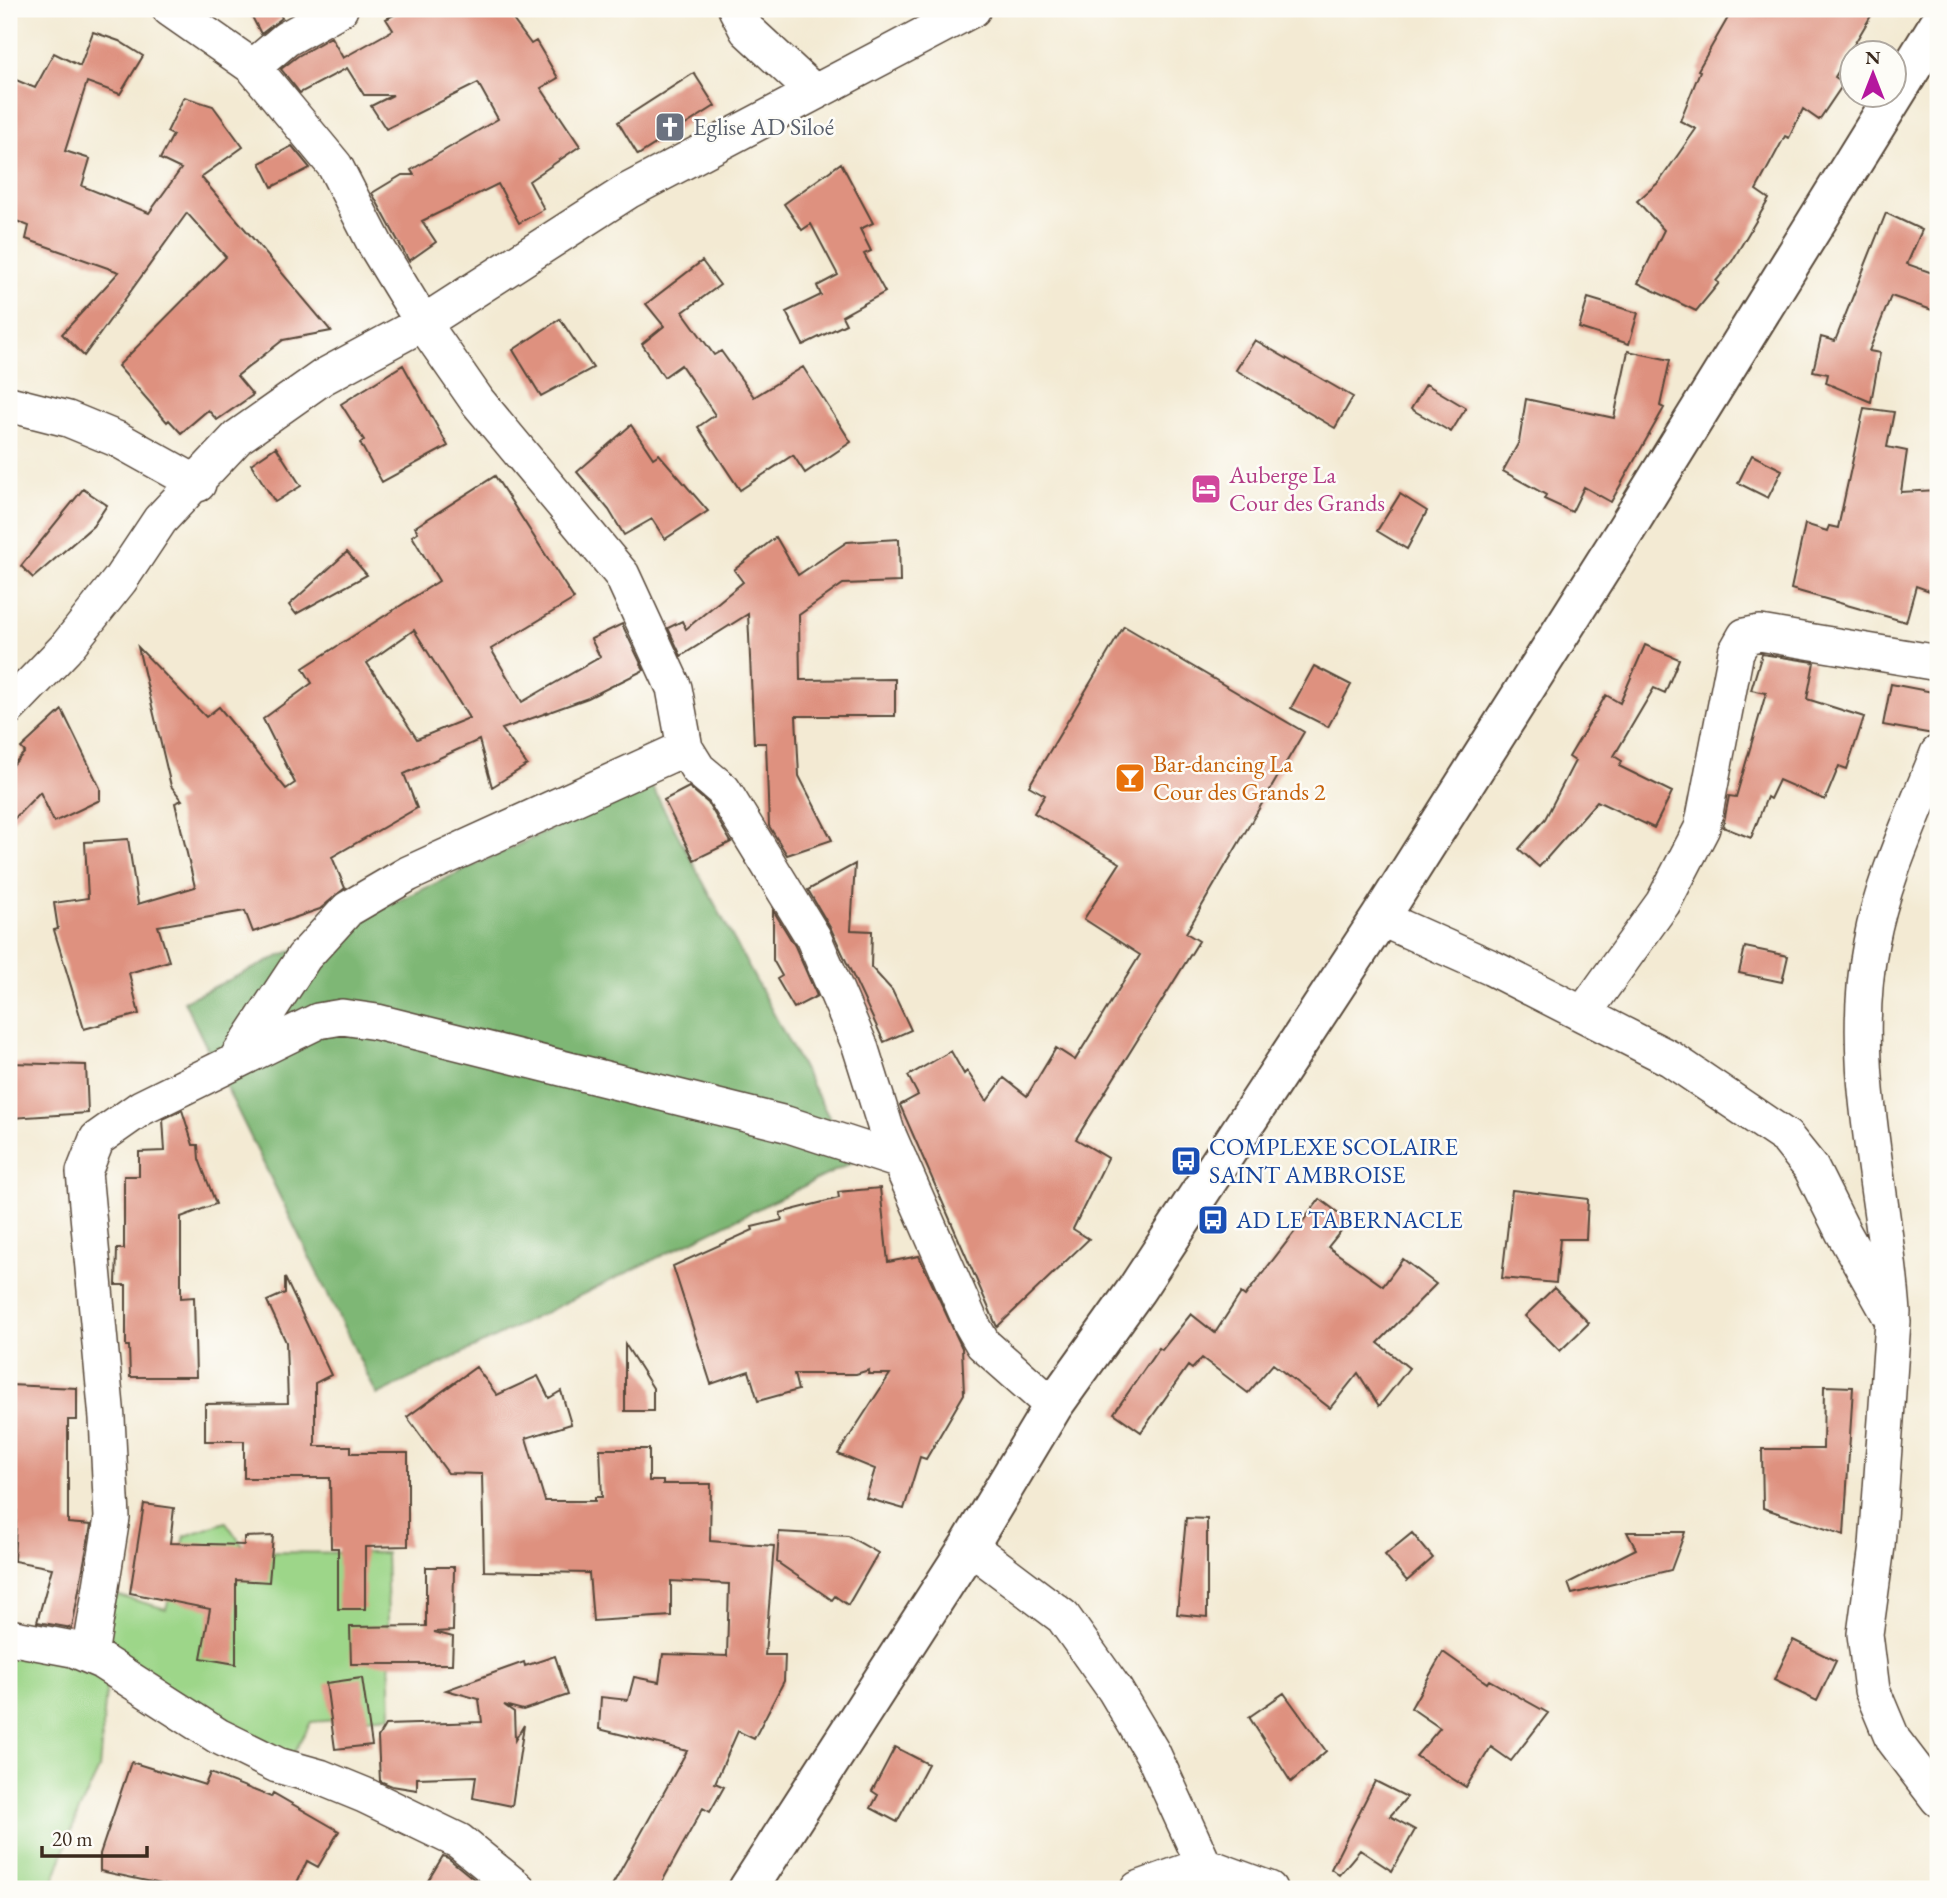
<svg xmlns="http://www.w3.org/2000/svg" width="1947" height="1898" font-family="'EB Garamond',serif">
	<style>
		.green { fill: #9dd689; stroke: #6c8054; stroke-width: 2 }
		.forest { fill: #7eb775; stroke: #5c704a; stroke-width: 2 }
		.building { fill: #de917f; fill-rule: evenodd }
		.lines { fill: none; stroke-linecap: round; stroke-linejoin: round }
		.minor-casing { stroke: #574739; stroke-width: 38 }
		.tertiary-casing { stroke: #574739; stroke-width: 42 }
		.minor { stroke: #fff; stroke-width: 35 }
		.tertiary { stroke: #fff; stroke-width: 38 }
		.labels { text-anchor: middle; stroke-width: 5; stroke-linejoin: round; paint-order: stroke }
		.worship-label { font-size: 24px; fill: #5b616d; stroke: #fdfcf7; text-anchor: start }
		.hotel-label { font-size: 24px; fill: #b23c85; stroke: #fdfcf7; text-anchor: start }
		.food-label { font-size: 24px; fill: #c56008; stroke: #fdfcf7; text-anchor: start }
		.transit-label { font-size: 24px; fill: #164399; stroke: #fdfcf7; text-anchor: start }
	</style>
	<rect width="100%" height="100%" fill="#fdfcf7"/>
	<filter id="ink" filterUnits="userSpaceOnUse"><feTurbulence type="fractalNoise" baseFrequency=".0143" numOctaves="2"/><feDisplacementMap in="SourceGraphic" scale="14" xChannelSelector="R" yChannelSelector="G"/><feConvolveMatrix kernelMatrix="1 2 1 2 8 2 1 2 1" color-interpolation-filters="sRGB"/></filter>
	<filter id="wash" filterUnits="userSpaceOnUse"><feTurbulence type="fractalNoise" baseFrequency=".00686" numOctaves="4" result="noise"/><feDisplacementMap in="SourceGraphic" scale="28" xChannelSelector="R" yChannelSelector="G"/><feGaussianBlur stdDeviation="1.57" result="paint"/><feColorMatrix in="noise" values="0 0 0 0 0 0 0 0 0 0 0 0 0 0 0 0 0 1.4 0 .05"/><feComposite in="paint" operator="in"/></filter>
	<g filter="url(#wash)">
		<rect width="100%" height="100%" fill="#f3ead3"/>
		<path class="green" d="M226 1522 247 1552 386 1553 391 1716 311 1722 292 1757 98 1651 109 1593 166 1609 185 1536Z
			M9 1651 31 1652 107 1680 99 1769 78 1813 52 1885 13 1889H9Z"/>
		<path class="forest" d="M650 783 853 1162 377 1395 184 1001Z"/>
		<g id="blocks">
			<path class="building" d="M248 9H277L282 18 261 34Z
				M405 9H505L531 44 536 41 558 78 541 88 580 146 529 181 544 209 519 223 498 184 422 221 436 242 409 261 372 193 402 175H414L411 170 498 119 478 83 386 129 371 106 393 95H364L347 68 300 93 281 69 298 56 331 37 343 58 393 30 386 19Z
				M1733 9H1875L1835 77 1844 83 1819 120 1803 109 1789 138 1785 136 1756 190 1769 199 1731 263 1716 281 1719 283 1696 311 1638 283 1664 230 1637 201 1659 182 1696 129 1680 121 1700 71 1698 70Z
				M93 32 119 41 143 56 120 94 87 82 65 151 90 159 82 186 149 213 181 169 160 159 173 135 167 132 184 97 213 106 243 147 201 177 331 331 283 340 237 376 253 395 217 420 208 410 181 433 169 420 167 422 118 366 226 257 187 213 84 356 62 334 119 272 26 239 29 226 9 218V77L35 88 54 53 80 66Z
				M694 73 715 106 638 155 618 122Z
				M292 146 310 168 272 187 260 163Z
				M841 163 873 223 860 229 871 251 864 254 885 292 842 316 846 324 803 345 786 312 821 295 817 286 838 275 811 224 802 230 784 204Z
				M1886 213 1922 230 1907 264 1938 275V312L1891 296 1869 351 1880 353 1871 402 1826 383 1828 374 1813 371 1821 337 1835 341Z
				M702 261 720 285 683 312 714 355 721 351 754 397 803 367 851 442 805 473 793 455 740 490 698 427 715 415 681 365 664 377 642 344 664 326 646 304Z
				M1588 298 1638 313 1629 344 1579 328Z
				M560 319 593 368 541 396 513 350Z
				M1255 340 1353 397 1335 428 1236 370Z
				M1628 351 1670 360 1660 406 1664 408 1611 502 1584 487 1572 512 1544 499 1546 495 1503 471 1519 442 1526 399 1614 418Z
				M403 365 448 446 382 482 360 443 364 440 341 404Z
				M1426 384 1466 408 1451 432 1411 409Z
				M1864 408 1894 412 1887 447 1907 451 1901 492 1938 490V594L1916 586 1906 622 1791 589 1805 524 1827 531 1829 526 1838 528Z
				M631 425 653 458 659 454 708 511 665 539 652 519 624 535 609 510 577 472Z
				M276 447 301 486 275 502 251 464Z
				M1752 455 1782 470 1768 498 1738 483Z
				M495 476 574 599 491 649 522 702 600 657 591 639 622 624 644 670 588 698 502 729 527 765 492 787 479 740 404 774 417 808 332 857 345 888 320 909 253 932 245 911 158 926 169 961 129 973 139 1014 84 1029 54 930 58 929 54 903 88 898 85 842 128 839 138 904 195 887 175 803 182 800 171 786 138 647 206 717 219 707 286 789 295 783 263 719 312 683 303 668 439 581 412 536 418 532 415 527ZM414 630 469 718 417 739 367 663Z
				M83 489 107 505 93 526 33 578 21 566Z
				M1400 494 1427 511 1407 549 1377 531Z
				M776 537 798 575 847 542 899 539 900 582 843 584 799 615 800 680 895 679V716H796L799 776 832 840 787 855 769 826 766 743H754L748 614 681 656 668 628 682 621 686 629 743 582 734 570Z
				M347 552 367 575 296 614 289 605Z
				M1124 626 1304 732 1186 933 1199 941 1076 1139 1108 1158 1073 1229 1089 1239 997 1327 900 1105 918 1095 908 1076 951 1051 964 1074 967 1071 987 1101 1004 1078 1027 1096 1056 1048 1075 1060 1140 955 1084 919 1120 863 1034 813 1045 795 1029 786Z
				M1645 645 1679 659 1665 693 1654 688 1614 756 1622 761 1619 766 1672 792 1654 828 1597 801 1539 867 1519 849 1545 819 1575 761 1569 757 1606 695 1620 703Z
				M1762 654 1814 662 1807 699 1864 717 1847 769 1839 766 1825 800 1779 780 1770 799 1767 797 1751 838 1723 827 1729 796 1736 797 1766 693 1751 690Z
				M1314 666 1351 685 1328 727 1291 708Z
				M1891 684 1938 693 1933 734 1883 725Z
				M62 710 100 788V800L54 822 40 792 9 824V769L25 752 21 748Z
				M689 787 708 803 731 842 694 860 664 800Z
				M855 864 851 930 872 931 871 967 892 990 911 1030 884 1042 831 929 808 890Z
				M773 910 795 946 817 996 794 1008 777 979 782 976 773 960Z
				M1745 947 1788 956 1782 982 1739 973Z
				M9 1063 86 1065 88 1113 11 1118Z
				M182 1110 193 1145H198L199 1159 216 1204 181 1217V1298L194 1297 196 1377H130L129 1346H126V1285H116L117 1249H124V1176H139V1152L165 1151 163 1119Z
				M880 1188 888 1262 919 1256 962 1348 964 1394 926 1459 920 1457 904 1509 866 1498 875 1469 838 1454 890 1374H868L869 1370 856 1374H794L798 1390 758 1401 749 1371 711 1384 673 1266 753 1230 752 1227 782 1220 780 1213 839 1198 838 1192Z
				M1512 1190 1588 1199 1586 1239H1560L1556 1283 1502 1278Z
				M1320 1199 1349 1221 1328 1247 1383 1286 1403 1259 1436 1284 1378 1343 1409 1368 1379 1406 1358 1373 1330 1408 1273 1364 1248 1393 1202 1358 1192 1369 1188 1366 1141 1432 1114 1413 1159 1348 1162 1350 1191 1314 1215 1333 1241 1293 1245 1296Z
				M285 1278 331 1375 315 1383V1446H351V1453H408V1546L365 1547V1609H338V1548H331L330 1478H244V1441H205V1404L288 1403 286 1342 267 1301 285 1293Z
				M1554 1288 1589 1323 1560 1351 1525 1316Z
				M625 1344 653 1388V1411H625Z
				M476 1367 497 1395 538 1376 549 1398 561 1391 571 1424 526 1438 545 1501H595V1497H602L600 1449H649V1481H663V1484H711L710 1541 774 1546 765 1655H785L784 1681 754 1739 738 1731 715 1783 724 1787 710 1812 703 1808 658 1889H610L687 1751 599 1729 601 1697 628 1700 634 1677 659 1682 663 1654 727 1656 729 1584 671 1581V1616L593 1621 589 1573 484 1571 482 1474 448 1473 407 1417Z
				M9 1385 77 1388V1420H68V1523L91 1525 72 1628 37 1622 52 1568 14 1561 17 1506 9 1505Z
				M1824 1386 1853 1387 1844 1535 1763 1508 1762 1449H1823Z
				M144 1504 174 1508 170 1543 244 1545V1537L273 1536 269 1582 236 1580V1664L201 1658 210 1609 130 1593Z
				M1186 1518 1207 1519V1617L1177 1614Z
				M779 1532 848 1536 878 1553 848 1605 835 1596 832 1600 777 1562Z
				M1627 1532H1685L1671 1570 1572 1594 1568 1583 1636 1549Z
				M1412 1533 1433 1558 1407 1581 1385 1555Z
				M426 1567H454L453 1631 434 1632 453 1637 452 1664H351L350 1627 426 1626Z
				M1793 1640 1836 1661 1817 1701 1774 1680Z
				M1443 1652 1487 1683 1489 1680 1548 1713 1511 1761 1491 1747 1466 1787 1416 1756 1440 1728 1411 1708Z
				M555 1656 568 1695 523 1710 504 1705 514 1712 515 1740 524 1725 512 1806 473 1798 476 1776 417 1778V1790L392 1786 380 1781 378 1737 385 1725 482 1722 479 1699 446 1690 524 1662 525 1666Z
				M362 1678 372 1745 335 1749 326 1683Z
				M1284 1693 1326 1751 1291 1782 1249 1717Z
				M895 1747 928 1764 897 1822 871 1808 878 1795 872 1791Z
				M131 1762 205 1785 210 1773 271 1797 273 1793 339 1831 318 1867 307 1861 294 1889H165L166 1885 100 1871V1854Z
				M1375 1781 1407 1797 1390 1816 1415 1830 1392 1871 1360 1850 1339 1875 1331 1869Z
				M443 1856 448 1858 486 1889H423Z"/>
		</g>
	</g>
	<g filter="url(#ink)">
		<use href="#blocks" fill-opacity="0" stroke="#574739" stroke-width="2"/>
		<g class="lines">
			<g class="minor-casing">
				<path id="minor" d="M170 9 253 67 335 166 376 246 423 323 478 402 622 575 674 688 685 748 698 769 723 790 813 937 860 1046 887 1132 971 1323 983 1344 1053 1406
					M736 9 747 30 814 92
					M253 67 286 39 340 9
					M9 404 68 419 119 440 198 484
					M9 707 65 649 120 580 160 520 238 437 323 377 423 323 628 191 973 9
					M1380 918 1492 968 1671 1059 1786 1137 1811 1168 1843 1232 1893 1321 1877 1546 1865 1634 1872 1690 1893 1740 1938 1799
					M1583 1014 1663 903 1702 828 1736 652 1745 636 1760 633 1938 663
					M236 1060 304 957 348 909 408 874 685 748
					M1893 1313C1885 1191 1847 1066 1871 943 1883 878 1914 815 1938 753
					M969 1546 1063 1617 1115 1690 1153 1754 1204 1865 1212 1889
					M9 1637 73 1649 101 1661 218 1736 277 1765 320 1777 364 1795 459 1841 518 1889
					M90 1655 112 1518 107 1418 84 1172 97 1139 141 1108 318 1021 342 1017 377 1022 786 1124 900 1161
					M1138 1889 1204 1865 1269 1889"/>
			</g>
			<g class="tertiary-casing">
				<path id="tertiary" d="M748 1889 969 1546 1053 1406 1136 1290 1380 918 1625 531 1938 25"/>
			</g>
			<use href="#minor" class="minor"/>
			<use href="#tertiary" class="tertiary"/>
		</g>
	</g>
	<defs>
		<g id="church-square" transform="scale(1.575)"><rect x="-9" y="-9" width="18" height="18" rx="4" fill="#6b7280" stroke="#fdfcf7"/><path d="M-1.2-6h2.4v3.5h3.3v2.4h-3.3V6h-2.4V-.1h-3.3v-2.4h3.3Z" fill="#fff"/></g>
		<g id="hotel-square" transform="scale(1.575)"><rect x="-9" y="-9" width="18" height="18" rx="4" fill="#d1479c" stroke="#fdfcf7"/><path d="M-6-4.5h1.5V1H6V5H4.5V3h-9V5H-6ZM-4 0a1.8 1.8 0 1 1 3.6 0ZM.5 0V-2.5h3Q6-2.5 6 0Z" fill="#fff"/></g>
		<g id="bar-square" transform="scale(1.575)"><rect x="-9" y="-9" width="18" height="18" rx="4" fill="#e8710a" stroke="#fdfcf7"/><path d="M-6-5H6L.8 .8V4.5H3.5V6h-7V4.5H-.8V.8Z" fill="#fff"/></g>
		<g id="bus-square" transform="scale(1.575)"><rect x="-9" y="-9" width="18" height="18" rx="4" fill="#1a4fb4" stroke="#fdfcf7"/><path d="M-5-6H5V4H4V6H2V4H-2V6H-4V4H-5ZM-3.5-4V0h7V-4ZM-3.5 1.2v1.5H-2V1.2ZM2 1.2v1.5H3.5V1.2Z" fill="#fff"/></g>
	</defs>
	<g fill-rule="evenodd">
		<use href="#church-square" x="670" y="127"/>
		<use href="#hotel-square" x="1206" y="489"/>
		<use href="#bar-square" x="1130" y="778"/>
		<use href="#bus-square" x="1186" y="1161"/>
		<use href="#bus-square" x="1213" y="1220"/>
	</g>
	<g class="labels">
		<g class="worship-label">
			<text x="693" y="135">Eglise AD Siloé</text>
		</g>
		<g class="hotel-label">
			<text x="1229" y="483">Auberge La<tspan x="1229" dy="28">Cour des Grands</tspan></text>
		</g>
		<g class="food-label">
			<text x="1153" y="772">Bar-dancing La<tspan x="1153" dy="28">Cour des Grands 2</tspan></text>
		</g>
		<g class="transit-label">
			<text x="1209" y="1155">COMPLEXE SCOLAIRE<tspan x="1209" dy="28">SAINT AMBROISE</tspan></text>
			<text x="1236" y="1228">AD LE TABERNACLE</text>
		</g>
	</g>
	<rect width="1947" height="1898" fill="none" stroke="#fdfcf7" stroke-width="35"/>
	<g transform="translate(1873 74)"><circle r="33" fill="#fdfcf7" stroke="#afa8a0" stroke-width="2"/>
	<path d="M0-5L12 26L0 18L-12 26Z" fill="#b5179e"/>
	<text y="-10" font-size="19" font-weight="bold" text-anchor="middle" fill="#3b2a1e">N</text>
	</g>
	<path d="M42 1846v10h105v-10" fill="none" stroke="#3b2a1e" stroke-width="3.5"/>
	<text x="52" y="1846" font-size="21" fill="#3b2a1e" stroke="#fdfcf7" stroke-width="5" paint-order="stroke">20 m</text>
</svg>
